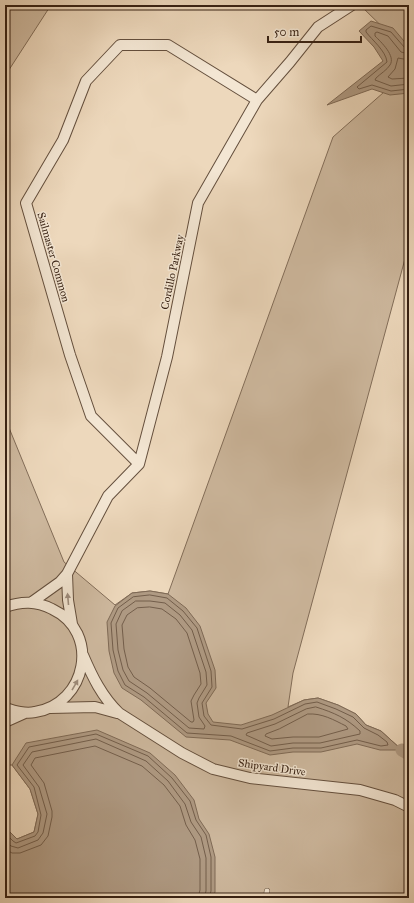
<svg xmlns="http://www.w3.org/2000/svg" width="414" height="903" font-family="'IM FELL Great Primer',serif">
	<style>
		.green { fill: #ceb99f; stroke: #826d59 }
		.water { fill: #af9a83; stroke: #7f6a56 }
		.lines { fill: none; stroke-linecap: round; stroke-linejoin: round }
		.shore { stroke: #735e4b; stroke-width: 1 }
		.canal { stroke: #af9a83; stroke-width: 13 }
		.service-casing { stroke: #644f3d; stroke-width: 6 }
		.minor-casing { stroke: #644f3d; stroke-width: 12 }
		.service { stroke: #f3e6d3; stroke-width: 5 }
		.minor { stroke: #f3e6d3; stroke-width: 10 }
		.oneway { fill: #9e8d7d }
		.labels { text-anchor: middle; stroke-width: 3; stroke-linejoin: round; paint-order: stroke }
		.street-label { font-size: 11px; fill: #372113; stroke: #f3e6d3 }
	</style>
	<rect width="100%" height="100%" fill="#edd8bc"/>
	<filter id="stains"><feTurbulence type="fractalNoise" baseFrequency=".005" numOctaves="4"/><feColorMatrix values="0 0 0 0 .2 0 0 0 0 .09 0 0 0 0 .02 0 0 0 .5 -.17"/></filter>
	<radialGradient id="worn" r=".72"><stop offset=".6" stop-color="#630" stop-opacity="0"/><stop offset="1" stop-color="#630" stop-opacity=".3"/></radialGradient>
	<path class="green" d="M5 5H51L5 76Z
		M360 5H409V53Z
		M409 70V244L293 673 288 707 304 700 318 698 338 705 356 714 366 725 381 731 402 750 409 754V898H5V827L17 839 34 832 38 814 30 789 12 765H5V418L64 562 115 605 132 593 150 591 168 594 333 137Z"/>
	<path class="water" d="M371 21 393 28 409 47V93L390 95 372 89 327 105 383 61 374 47 359 31Z
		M150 591 168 594 186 608 200 626 215 670 216 688 206 703 208 714 213 722 241 725 272 715 304 700 318 698 338 705 356 714 366 725 381 731 402 750H380L357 744 321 752H293L270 755 230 740 186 737 141 700 122 688 114 673 109 651 107 622 115 606 132 593Z
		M97 730 150 753 175 775 194 800 199 819 209 834 215 857V892L213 898H5V827L17 839 34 832 38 814 30 789 12 765 26 743Z"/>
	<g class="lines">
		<path class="shore" d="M409 49 405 48 391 32 371 26 366 30V32C372 40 386 51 387 62L357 87 359 89 372 85 391 91 409 89
			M409 54 401 52 388 36 377 32 375 33V36C381 42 396 56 390 65 387 70 380 74 376 78L375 80 391 86 409 84
			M409 60 398 58 395 69 388 77 392 79 409 78
			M150 595 167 598 183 611 197 628 211 671 212 687 202 703 204 716 211 725 242 729 274 719 305 704 317 702 336 709 353 717 364 728 378 735 387 742 388 745 381 746 357 740 321 748H293L270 751 231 736 187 733 144 697 125 685 118 671 113 650 111 623 118 608 133 597Z
			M136 601H150L165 603 180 615 192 630 206 672 207 685 199 698 197 703 199 717 205 726 204 729 189 728 147 693 129 681 123 670 118 650 116 624 122 611Z
			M150 607 162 609 176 619 187 633 200 673 201 684 194 695 191 701 194 720 193 722H191L150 688 134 677 128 667 124 649 122 625 127 615 137 608Z
			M316 707C335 713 346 718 360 731V734L320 743H293L271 746 246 735 247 733 275 724 306 709Z
			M308 714C322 713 334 720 346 726L348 729 319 737H293L272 739 265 736 266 734 279 729Z
			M5 833 13 841 16 843 35 836 38 832 41 815 34 787 17 765 29 747 96 734 148 756 172 778 190 801 196 820 206 835 211 857V891L209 898
			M5 840 11 846 18 848 38 840 43 833 47 814 39 787 23 765 32 752 96 739 146 761 168 781 185 804 191 822 201 837 206 858V891L204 898
			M5 849 12 853H20L41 845 48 836 52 817V811L44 783 31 765 35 758 95 746 142 766 164 785 180 806 186 825 195 840 200 859V890L198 898"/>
		<path class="canal" d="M402 750 409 754"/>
		<g class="service-casing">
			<path id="service" d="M266 898 267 891"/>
		</g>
		<g class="minor-casing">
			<path id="minor" d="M139 464 91 416 70 355 26 203 63 140 86 81 120 45H168L257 100
				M67 574 68 600 72 624
				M32 602 60 582 67 574 108 496 139 464 167 357 198 203 257 100 290 62 318 27 352 5
				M5 607C22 601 36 601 52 609 101 632 87 704 35 712 25 714 15 711 5 708
				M83 655C92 676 102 697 119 713L182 753 213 769 250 778 360 790 395 800 409 807
				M50 708 95 707 117 713
				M5 722 25 713"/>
		</g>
		<use href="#service" class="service"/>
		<use href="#minor" class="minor"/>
	</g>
	<defs><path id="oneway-solid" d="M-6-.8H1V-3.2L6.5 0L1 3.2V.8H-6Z"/></defs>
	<g class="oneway">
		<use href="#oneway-solid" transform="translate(68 599) rotate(-95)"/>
		<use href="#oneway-solid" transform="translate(75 685) rotate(-60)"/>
	</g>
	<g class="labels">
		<g class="street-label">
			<text transform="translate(54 257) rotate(74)" y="4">Sailmaster Common</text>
			<text transform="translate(172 272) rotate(-78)" y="4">Cordillo Parkway</text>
			<text transform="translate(272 767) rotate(8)" y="4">Shipyard Drive</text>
		</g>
	</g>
	<rect width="414" height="903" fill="none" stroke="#edd8bc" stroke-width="20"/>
	<rect x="6" y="6" width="402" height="891" fill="none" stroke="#372113" stroke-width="2"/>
	<rect x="10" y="10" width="394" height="883" fill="none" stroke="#372113"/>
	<path d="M268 36v6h93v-6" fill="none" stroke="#372113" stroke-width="2"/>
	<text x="274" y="36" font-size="12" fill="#372113" stroke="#f3e6d3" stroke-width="3" paint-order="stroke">50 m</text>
	<rect width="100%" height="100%" filter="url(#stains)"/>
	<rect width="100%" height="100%" fill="url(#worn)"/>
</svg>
